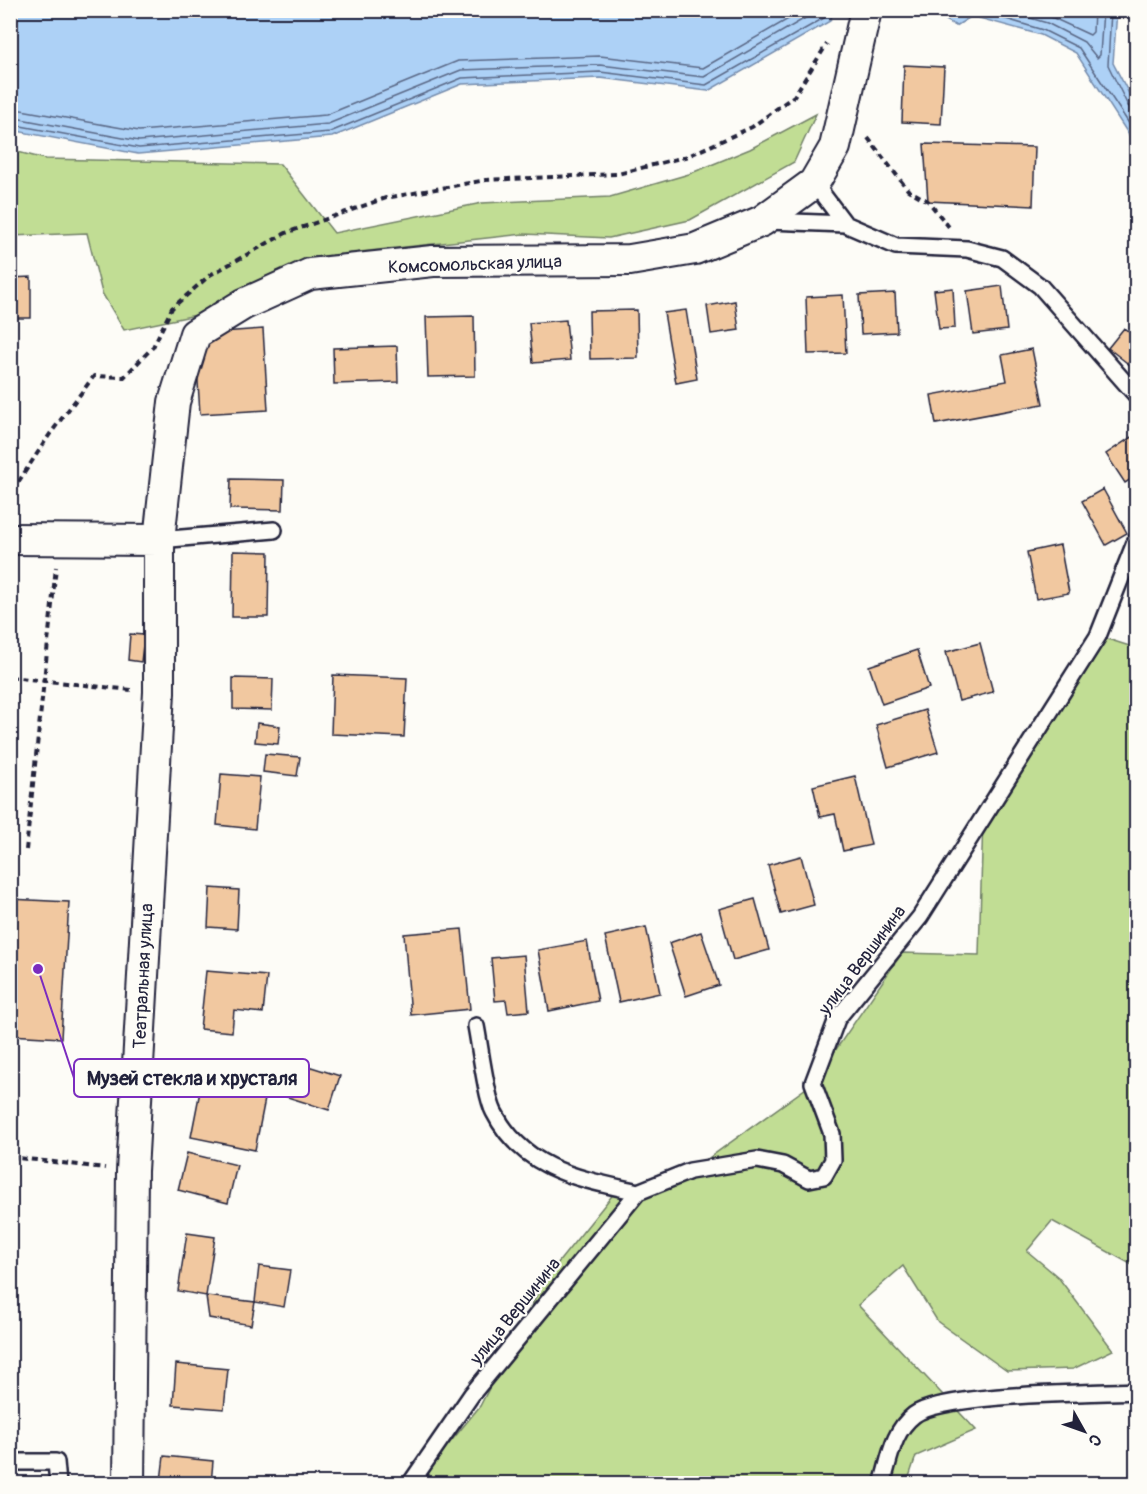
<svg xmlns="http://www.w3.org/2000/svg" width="1147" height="1494" font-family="Pangolin,sans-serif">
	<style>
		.green { fill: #c1dd94; stroke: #728068; stroke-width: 1.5 }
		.water { fill: #add1f6; stroke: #758bab; stroke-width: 1.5 }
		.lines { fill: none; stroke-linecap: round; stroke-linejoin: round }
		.shore { stroke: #5a6886; stroke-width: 1.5 }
		.building { fill: #f1c8a0; stroke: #22223b; stroke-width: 1.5 }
		.lane-casing { stroke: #22223b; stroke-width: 20 }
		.street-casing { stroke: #22223b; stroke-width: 34 }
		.path { stroke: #22223b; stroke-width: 4; stroke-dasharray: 6 4.5; stroke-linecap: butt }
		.lane { stroke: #fdfcf7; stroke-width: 15 }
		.street { stroke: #fdfcf7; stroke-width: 30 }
		.labels { text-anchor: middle; stroke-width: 4.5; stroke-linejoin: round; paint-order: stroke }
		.street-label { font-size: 18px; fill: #22223b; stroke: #fdfcf7 }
		.leader { fill: none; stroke: #7b2cbf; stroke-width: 2 }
		.callout-dot { fill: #7b2cbf; stroke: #fdfcf7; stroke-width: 2 }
		.callout { fill: #fdfcf7; stroke: #7b2cbf; stroke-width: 2 }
		.callout-label { font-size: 20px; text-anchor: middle; font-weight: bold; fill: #22223b }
	</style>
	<rect width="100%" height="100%" fill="#fdfcf7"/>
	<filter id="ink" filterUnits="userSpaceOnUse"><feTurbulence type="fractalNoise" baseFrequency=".0167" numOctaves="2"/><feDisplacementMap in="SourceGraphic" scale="12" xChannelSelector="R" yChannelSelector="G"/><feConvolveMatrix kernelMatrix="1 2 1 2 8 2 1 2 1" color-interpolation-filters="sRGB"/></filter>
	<g filter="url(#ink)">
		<path class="green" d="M816 114 794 162 690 220 609 238 524 234 314 257 196 315 124 330 102 293 87 233 11 236 10 150 45 159 280 164 334 233 482 203 610 197 689 174 750 149Z
			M1098 636 1136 648V1267L1052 1221 1027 1251 1058 1277 1113 1350 1073 1369 1007 1371 938 1322 903 1266 858 1305 976 1430 916 1456 907 1483 416 1484 480 1406 545 1279 615 1192 663 1191 813 1083 902 953 979 955 983 817Z"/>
		<path class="water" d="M10 11 11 10 834 11 830 21 708 91 600 78 462 84 332 137 138 154 11 130Z
			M931 11H1117L1113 63 1136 107V146L1076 53 1041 35 972 16 956 26Z"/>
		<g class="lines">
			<path class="shore" d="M976 10 1043 30 1079 48 1136 134
				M1003 10 1047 23 1084 42 1097 58 1100 55 1103 10
				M1036 10 1090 35 1093 32 1094 10
				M1111 10 1108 65 1128 106 1136 111
				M10 108 139 131 326 115 458 61 600 56 703 68 804 10
				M10 117 139 141 328 124 461 70 600 65 704 77 819 10
				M10 124 139 148 330 132 462 78 600 72 706 85 824 18 827 10"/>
		</g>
		<path class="building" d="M904 65 944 67 941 124 902 122Z
			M924 144 1035 147 1033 206 928 201Z
			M31 277V318H10V278Z
			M1002 286 1007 330 973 334 967 291Z
			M953 288 955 328 939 329 934 290Z
			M895 293 897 332 861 334 859 295Z
			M843 295 846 353 808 354 806 297Z
			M735 301 739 330 711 334 707 306Z
			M637 310 638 358 590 359 589 311Z
			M686 310 697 379 676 383 664 313Z
			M474 316 475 376 428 377 426 317Z
			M566 320 570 360 533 363 529 323Z
			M1124 328 1136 338V370L1108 348Z
			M263 329 268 410 200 414 195 334Z
			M397 346 398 382 334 384 333 348Z
			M1032 349 1043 404 936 424 931 395 1007 381 1002 355Z
			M1136 434V476L1125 483 1106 454Z
			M231 479 284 480 283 510 230 509Z
			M1103 489 1127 533 1106 545 1082 501Z
			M1060 545 1069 593 1036 599 1027 552Z
			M233 551 269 552 268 617H232Z
			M130 634 144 635 141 662 128 660Z
			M980 643 993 692 959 701 946 652Z
			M917 650 929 688 882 704 869 666Z
			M333 675 407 678 404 737 331 734Z
			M233 678 273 679 272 710 233 709Z
			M925 710 938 752 888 767 876 725Z
			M257 723 280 726 278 744 255 742Z
			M265 754 300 757 297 776 263 772Z
			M221 774 260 777 255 829 217 825Z
			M855 776 871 845 843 851 835 814 820 817 813 786Z
			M801 856 814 905 781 914 768 865Z
			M210 888 239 890 237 929 208 927Z
			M10 899 69 902 61 1038 10 1035Z
			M755 899 769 950 733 960 719 909Z
			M646 927 660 993 619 1002 605 936Z
			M462 929 470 1009 411 1015 404 934Z
			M701 932 719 985 686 996 669 943Z
			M587 941 598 1001 549 1011 538 950Z
			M524 955 529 1011 508 1013 506 1000 495 1001 491 958Z
			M206 971 267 976 263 1013 234 1010 232 1032 200 1029Z
			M289 1060 340 1076 329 1110 278 1094Z
			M201 1086 265 1099 255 1150 191 1137Z
			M187 1153 237 1165 228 1203 178 1190Z
			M187 1233 215 1237 206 1296 178 1291Z
			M259 1266 290 1270 284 1307 255 1302Z
			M206 1296 255 1302 251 1325 209 1318Z
			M176 1364 228 1369 224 1409 173 1405Z
			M164 1456 213 1461 211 1484 161 1481Z"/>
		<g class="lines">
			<g class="lane-casing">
				<path id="lane" d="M814 183 845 224
					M768 221 845 224 896 246 967 249 1002 258 1040 286 1136 395
					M159 540 274 530
					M476 1026C480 1046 486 1097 494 1112 523 1170 581 1179 638 1192
					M10 1462H56L58 1484
					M410 1484 472 1394 638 1192 690 1171 757 1160 783 1165 809 1179 824 1176 833 1160 832 1134 813 1083 837 1019 920 917 1098 636 1136 540
					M882 1484C890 1459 892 1432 914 1415 942 1393 1094 1393 1136 1391"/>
			</g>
			<g class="street-casing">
				<path id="street" d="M10 539 159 540
					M129 1484 132 1171 159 692V540L174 402 195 334 244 304 310 274 433 261 630 260 695 249 762 221 814 183 835 147 866 10"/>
			</g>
			<path class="path" d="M868 138 908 190 928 201 949 227
				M12 511 11 493 50 434 94 376 124 377 153 347 172 308 210 275 286 233 386 198 486 180 618 174 688 156 752 127 794 96 827 44
				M10 677 131 690
				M26 850 56 567
				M10 1157 105 1168"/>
			<use href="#lane" class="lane"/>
			<use href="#street" class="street"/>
		</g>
	</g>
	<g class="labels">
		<g class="street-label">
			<text transform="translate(475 264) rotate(-2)" y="6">Комсомольская улица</text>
			<text transform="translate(862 960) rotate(-53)" y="6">улица Вершинина</text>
			<text transform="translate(143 976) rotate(-87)" y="6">Театральная улица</text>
			<text transform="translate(515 1311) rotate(-51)" y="6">улица Вершинина</text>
		</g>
	</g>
	<path class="leader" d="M38 969L74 1078"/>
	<circle class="callout-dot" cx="38" cy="969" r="6"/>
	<rect class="callout" x="74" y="1059" width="235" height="38" rx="6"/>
	<g class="callout-label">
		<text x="192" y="1085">Музей стекла и хрусталя</text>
	</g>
	<rect width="1147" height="1494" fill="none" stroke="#fdfcf7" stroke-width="36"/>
	<rect x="18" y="18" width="1111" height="1458" fill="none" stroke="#22223b" stroke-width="2" filter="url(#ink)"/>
	<g transform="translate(1084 1431) rotate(130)" stroke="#fdfcf7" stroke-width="4.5" paint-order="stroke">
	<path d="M0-4.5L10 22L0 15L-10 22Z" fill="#22223b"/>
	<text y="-9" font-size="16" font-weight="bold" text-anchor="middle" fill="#22223b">С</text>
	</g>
</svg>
